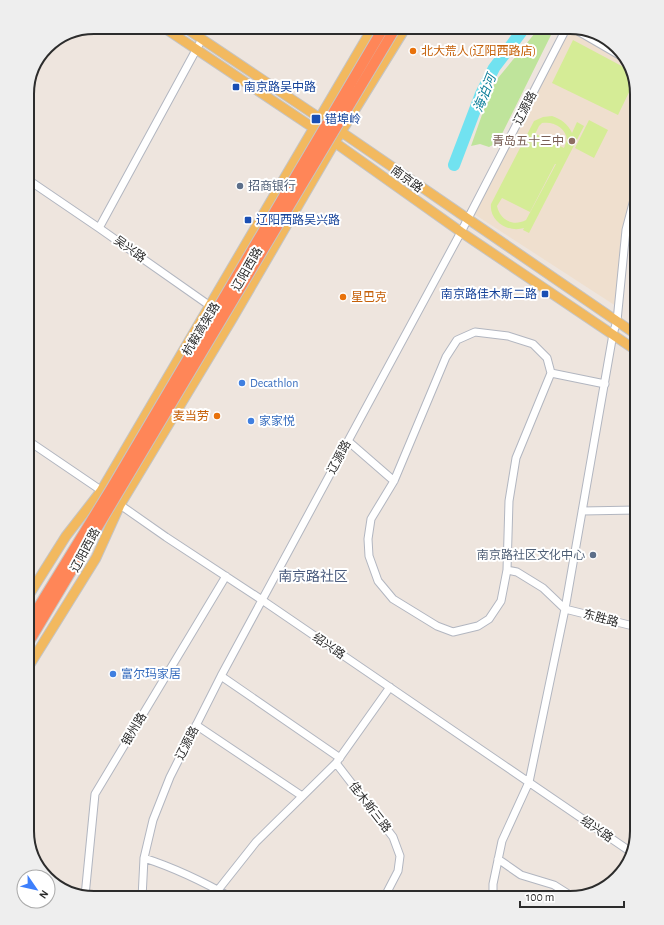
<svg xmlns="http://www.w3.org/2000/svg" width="664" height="925" font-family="'Alegreya Sans','Noto Sans SC',sans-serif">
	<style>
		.education { fill: #efdfce }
		.green { fill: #bfe49b }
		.pitch { fill: #d5ec96; fill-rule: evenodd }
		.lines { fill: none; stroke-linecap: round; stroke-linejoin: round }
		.river { stroke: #71e2f0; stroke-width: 12 }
		.minor-casing { stroke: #b2b6c0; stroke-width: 9 }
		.major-casing { stroke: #c4c4c4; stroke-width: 11 }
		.minor { stroke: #fff; stroke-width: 7 }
		.major { stroke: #f2b95f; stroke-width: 9 }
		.highway-bridge-casing { stroke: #c4c4c4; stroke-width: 12; stroke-linecap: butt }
		.highway-bridge { stroke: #ff8658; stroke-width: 10 }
		.food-dot { fill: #e8710a; stroke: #fff; stroke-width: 1.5 }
		.transit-dot { fill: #1a4fb4; stroke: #fff; stroke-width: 1.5 }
		.education-dot { fill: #8d6e63; stroke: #fff; stroke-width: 1.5 }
		.service-dot { fill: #5c6f8a; stroke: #fff; stroke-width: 1.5 }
		.shop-dot { fill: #3f7fe0; stroke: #fff; stroke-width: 1.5 }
		.labels { text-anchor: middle; stroke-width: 4; stroke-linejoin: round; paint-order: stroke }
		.food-label { font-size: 12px; fill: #c56008; stroke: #fff; text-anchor: start }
		.transit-label { font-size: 12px; fill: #164399; stroke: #fff; text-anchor: start }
		.street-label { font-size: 12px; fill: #2c2c2c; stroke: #fff }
		.education-label { font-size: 12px; fill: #785e54; stroke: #fff; text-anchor: end }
		.service-label { font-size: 12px; fill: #4e5e75; stroke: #fff; text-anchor: start }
		.shop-label { font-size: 12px; fill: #366cbe; stroke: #fff; text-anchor: start }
		.water-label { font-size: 13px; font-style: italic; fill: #0c7e99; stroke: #fff }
		.quarter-label { font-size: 14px; fill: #4b5c7e; stroke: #fff }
		.rim { fill: none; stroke: #2c2c2c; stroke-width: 2 }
	</style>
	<rect width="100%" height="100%" fill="#eee5de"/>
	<path class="education" d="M567 27 628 60 637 94V188L626 230 619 308 471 212Z"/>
	<path class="green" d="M540 27H555L498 142 489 147 480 144 471 146 490 92 498 78Z"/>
	<path class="pitch" d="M573 40 631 71 634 82 618 115 552 83Z
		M552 116C561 119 568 124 572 133L577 122 584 126 529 233 523 230 524 228C508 233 489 221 491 204L534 121 543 117ZM542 123C554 121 566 128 567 140L564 148 536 134 527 150 539 126ZM555 164H556L526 220C513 227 500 220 497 206L502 198 530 212Z
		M589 120 608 130 594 158 575 148Z"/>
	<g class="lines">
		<path class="river" d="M454 165 481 94 494 68 525 27"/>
		<g class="minor-casing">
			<path id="minor" d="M571 27 628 60
				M27 179 99 228 213 308
				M99 228 202 39
				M551 373 605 384
				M27 440 105 493
				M348 441 394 481
				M116 502 166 537 262 600 631 852
				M582 511 637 510
				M507 570 509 501 516 458 551 373 547 358 533 344 508 336 475 332 457 340 446 357 394 481 371 519 368 539 369 556 378 581 393 599 437 626 453 632 478 626 489 619 501 601 507 570 517 572 543 588 565 609 637 627
				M221 676 340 758
				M196 725 302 796
				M336 763 393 837 400 856 398 871 384 898
				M144 858C175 868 204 882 232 898
				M498 859 521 875 554 885 573 897
				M218 890 256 842 336 763 390 687
				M85 896 95 794 226 576
				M142 898 144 858 153 820 170 777 221 676 461 232 567 27
				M493 898V884L502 841 529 782 565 609 613 334 617 321 626 230 637 188"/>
		</g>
		<g class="major-casing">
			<path id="major" d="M163 27 318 131
				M184 27 324 121
				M337 129 637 335
				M330 139 461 232 637 351
				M27 598 66 536 101 491 373 27
				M27 669 96 558 120 505 231 321 335 142 406 27"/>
		</g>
		<use href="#minor" class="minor"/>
		<use href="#major" class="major"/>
		<g class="highway-bridge-casing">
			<path id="highway-bridge" d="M27 626 111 489 384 27
				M27 645 396 27"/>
		</g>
		<use href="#highway-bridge" class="highway-bridge"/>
	</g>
	<g class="food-dot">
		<circle cx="413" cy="51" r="4"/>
		<circle cx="343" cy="297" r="4"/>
		<circle cx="217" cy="416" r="4"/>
	</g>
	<g class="transit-dot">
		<rect x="232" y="83" width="8" height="8" rx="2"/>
		<rect x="311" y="114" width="10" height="10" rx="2"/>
		<rect x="244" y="216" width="8" height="8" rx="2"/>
		<rect x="541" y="290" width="8" height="8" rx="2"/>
	</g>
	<circle class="education-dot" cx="572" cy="141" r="4"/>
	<g class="service-dot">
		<circle cx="240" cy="186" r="4"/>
		<circle cx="593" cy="555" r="4"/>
	</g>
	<g class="shop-dot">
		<circle cx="242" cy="383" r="4"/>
		<circle cx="251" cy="421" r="4"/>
		<circle cx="113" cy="674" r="4"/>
	</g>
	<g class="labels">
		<g class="food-label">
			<text x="421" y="55">北大荒人(辽阳西路店)</text>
			<text x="351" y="301">星巴克</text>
			<text x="209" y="420" text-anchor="end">麦当劳</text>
		</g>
		<g class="transit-label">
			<text x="244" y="91">南京路吴中路</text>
			<text x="325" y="123">错埠岭</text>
			<text x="256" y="224">辽阳西路吴兴路</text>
			<text x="537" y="298" text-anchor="end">南京路佳木斯二路</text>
		</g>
		<g class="street-label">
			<text transform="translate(525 108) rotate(-63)" y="4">辽源路</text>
			<text transform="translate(407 179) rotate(36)" y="4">南京路</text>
			<text transform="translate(130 249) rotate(35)" y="4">吴兴路</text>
			<text transform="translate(247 269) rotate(-60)" y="4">辽阳西路</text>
			<text transform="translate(201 329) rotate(-59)" y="4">杭鞍高架路</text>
			<text transform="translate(339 457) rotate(-62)" y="4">辽源路</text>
			<text transform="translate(85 550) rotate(-62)" y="4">辽阳西路</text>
			<text transform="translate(601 618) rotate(15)" y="4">东胜路</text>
			<text transform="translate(329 646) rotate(34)" y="4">绍兴路</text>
			<text transform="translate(134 729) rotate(-59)" y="4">银州路</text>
			<text transform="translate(187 743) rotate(-63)" y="4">辽源路</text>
			<text transform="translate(370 807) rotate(52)" y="4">佳木斯三路</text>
			<text transform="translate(597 829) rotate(34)" y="4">绍兴路</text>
		</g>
		<g class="education-label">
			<text x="564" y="145">青岛五十三中</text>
		</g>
		<g class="service-label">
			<text x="248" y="190">招商银行</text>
			<text x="585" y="559" text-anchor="end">南京路社区文化中心</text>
		</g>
		<g class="shop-label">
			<text x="250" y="387">Decathlon</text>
			<text x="259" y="425">家家悦</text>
			<text x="121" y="678">富尔玛家居</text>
		</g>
		<g class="water-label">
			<text transform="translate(484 93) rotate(-68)" y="5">海泊河</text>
		</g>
		<g class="quarter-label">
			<text x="313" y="581">南京路社区</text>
		</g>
	</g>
	<path d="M0 0H664V925H0ZM94 34H570A60 60 0 0 1 630 94V831A60 60 0 0 1 570 891H94A60 60 0 0 1 34 831V94A60 60 0 0 1 94 34Z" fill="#eee" fill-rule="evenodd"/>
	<path class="rim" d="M94 34H570A60 60 0 0 1 630 94V831A60 60 0 0 1 570 891H94A60 60 0 0 1 34 831V94A60 60 0 0 1 94 34Z"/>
	<g transform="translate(36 889) rotate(124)"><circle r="19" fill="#ffffff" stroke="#ababab"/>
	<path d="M0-3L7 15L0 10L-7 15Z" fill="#3d7ffc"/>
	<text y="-6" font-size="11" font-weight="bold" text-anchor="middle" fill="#2c2c2c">N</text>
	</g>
	<path d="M520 901v6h104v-6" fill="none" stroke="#2c2c2c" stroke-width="2"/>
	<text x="526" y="901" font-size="12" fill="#2c2c2c" stroke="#ffffff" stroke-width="3" paint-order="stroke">100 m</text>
</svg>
